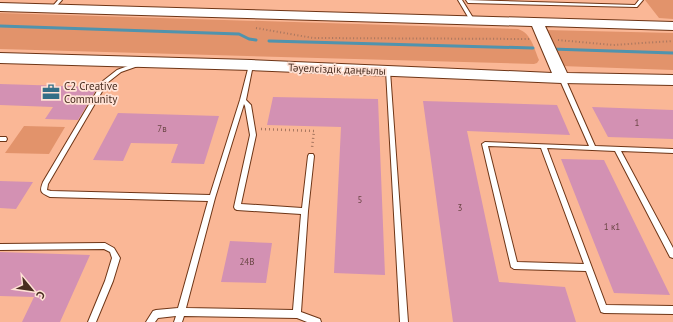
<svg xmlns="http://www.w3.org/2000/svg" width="673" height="322" font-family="'PT Sans',sans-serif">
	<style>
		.green { fill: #e2936b }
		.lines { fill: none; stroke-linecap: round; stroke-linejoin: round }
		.stream { stroke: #5093ad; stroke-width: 3 }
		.building { fill: #d391b3 }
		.lane-casing { stroke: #6e3516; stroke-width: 2 }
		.secondary-casing { stroke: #6e3516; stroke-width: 2 }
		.path-far1 { stroke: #a7765f; stroke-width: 2; stroke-dasharray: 1 2.5; stroke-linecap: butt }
		.path { stroke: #a7765f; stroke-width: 2.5; stroke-dasharray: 1 3; stroke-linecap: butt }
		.lane { fill: #fff; fill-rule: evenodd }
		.secondary { fill: #fff; fill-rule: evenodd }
		.labels { text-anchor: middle; stroke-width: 3.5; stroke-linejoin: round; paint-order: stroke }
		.number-label { font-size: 9px; fill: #6b4645 }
		.street-label { font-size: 11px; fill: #482d20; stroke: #ffe2d5 }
		.poi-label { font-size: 11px; fill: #482d20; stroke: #ffe2d5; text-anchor: start }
	</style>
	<rect width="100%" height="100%" fill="#fab796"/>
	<path class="green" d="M645 0H673V19L659 18Z
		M0 13 518 29C531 33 534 48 539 60L537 63 534 64 0 49Z
		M545 30 673 33V70L561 66Z
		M24 126 65 127 49 154 5 153Z"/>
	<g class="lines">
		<path class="stream" d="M0 26 239 34 249 39 256 40
			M269 41 533 48
			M551 49 673 53"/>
	</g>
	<path class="building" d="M0 84 98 87 78 120 45 119 53 107 0 105Z
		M273 97 378 99 385 275 334 273 341 127 267 125Z
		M423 101 557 105 570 135 467 131 499 282 565 287 576 322H453Z
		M592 107 673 110V139L608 137Z
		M118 113 219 116 204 164 171 163 178 144 131 143 123 161 93 160Z
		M561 159 604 160 670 295 614 293Z
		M0 181 33 182 16 209 0 208Z
		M230 241 272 243 266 283 221 282Z
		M0 252 90 255 60 322H22L34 297 0 296Z"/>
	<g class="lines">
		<g class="lane-casing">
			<path id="lane" d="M58 0H62L54 9H52V7Z
				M458 0H462L475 21V22H471Z
				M466 0 635 5 639 0H643L637 7H636L469 3H468Z
				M136 63 138 64V66L121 72 107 83 48 184 47 190 51 191 210 195 240 100 249 65V64H253V65L246 100 251 105 256 135 241 204 302 208 308 156 309 154H313L314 156 308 211 301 312 320 319 321 322H307L297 318 184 316 182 322H174L176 316 158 318 155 322H146L153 311 156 310 178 308 208 201 50 197C41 193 39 192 43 182L103 81 117 70ZM244 104 245 106 250 135 234 207 235 209 237 210 301 214 293 310 186 308 215 198Z
				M388 69 390 71 408 322H400L386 71Z
				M562 76 565 78 595 146 673 149V153L621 151 673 248V258L670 257 615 151 547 148 606 305 673 306V314L604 313 601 312 586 271 514 269 511 267 482 144 485 142 589 146 559 78ZM488 146 541 148 584 264 517 262Z
				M0 137H6L7 139 6 141H0Z
				M105 243 114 248 120 258 113 281 96 322H88L105 281 112 258 110 252 104 249 0 250V244Z"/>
		</g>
		<g class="secondary-casing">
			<path id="secondary" d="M0 3 673 22V30L545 26 567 73 673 75V85L562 83 251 70 0 63V53L251 60 552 73 532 26 0 11Z"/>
		</g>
		<path class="path-far1" d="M256 28 313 38 531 39
			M558 40 613 45 673 41"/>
		<path class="path" d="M261 129 314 131 312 148"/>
		<use href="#lane" class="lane"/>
		<use href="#secondary" class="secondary"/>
	</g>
	<defs>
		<g id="office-bare" transform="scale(1.38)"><path d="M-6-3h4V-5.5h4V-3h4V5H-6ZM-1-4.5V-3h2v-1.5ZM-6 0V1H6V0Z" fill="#346f87" stroke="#ffe2d5" stroke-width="2.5" paint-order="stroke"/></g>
	</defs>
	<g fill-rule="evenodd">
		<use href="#office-bare" x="51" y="92"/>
	</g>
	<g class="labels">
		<g class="number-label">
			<text x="637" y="126">1</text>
			<text x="162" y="132">7в</text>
			<text x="360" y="203">5</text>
			<text x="460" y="211">3</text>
			<text x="612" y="230">1 к1</text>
			<text x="247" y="265">24В</text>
		</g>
		<g class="street-label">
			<text transform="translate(337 69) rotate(2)" y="4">Тәуелсіздік даңғылы</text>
		</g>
		<g class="poi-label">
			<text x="64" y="90">C2 Creative<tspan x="64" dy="13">Community</tspan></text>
		</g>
	</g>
	<g transform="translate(32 290) rotate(119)" stroke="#ffe2d5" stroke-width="3" paint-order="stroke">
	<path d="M0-3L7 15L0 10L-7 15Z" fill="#482d20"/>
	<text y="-6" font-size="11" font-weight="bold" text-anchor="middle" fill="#482d20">С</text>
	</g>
</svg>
